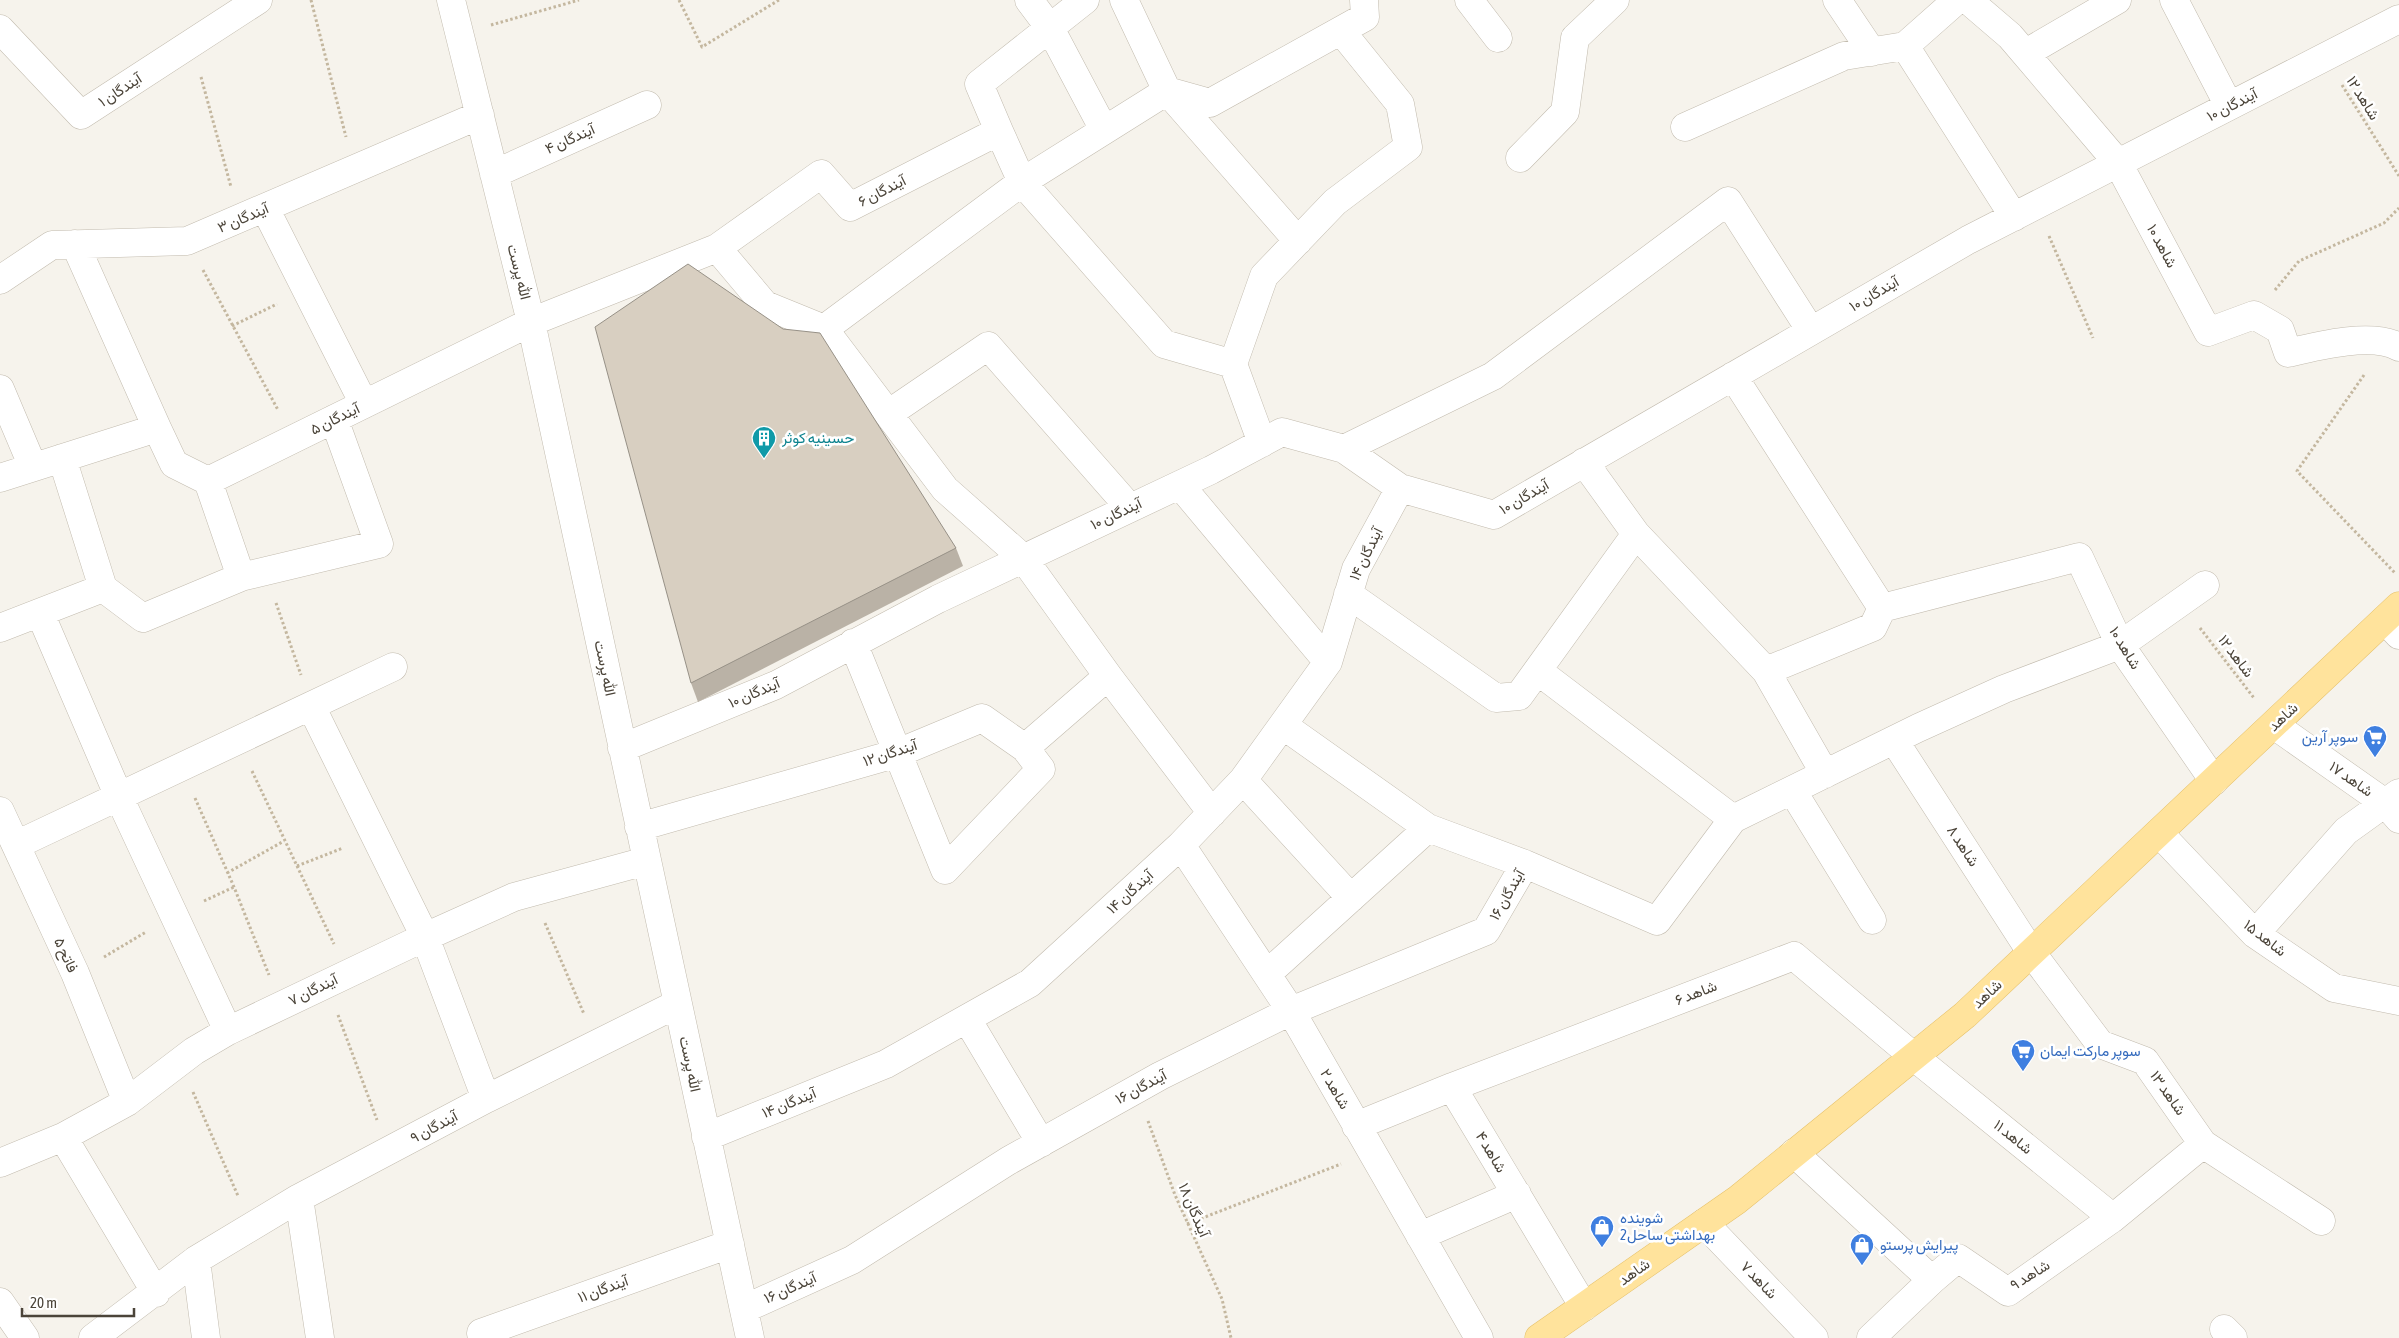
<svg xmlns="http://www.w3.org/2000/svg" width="2399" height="1338" font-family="'Asap Condensed',Vazirmatn,sans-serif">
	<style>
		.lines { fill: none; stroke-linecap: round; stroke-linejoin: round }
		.minor-casing { stroke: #c2bbae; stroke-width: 29 }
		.major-casing { stroke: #e6c16a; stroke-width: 29 }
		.path { stroke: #c4b79f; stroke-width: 3; stroke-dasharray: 2.5 2.5; stroke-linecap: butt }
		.minor { stroke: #fff; stroke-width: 28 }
		.major { stroke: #ffe39c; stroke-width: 28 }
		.wall { fill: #bab2a6 }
		.building { fill: #d8cfc1; stroke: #979187 }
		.labels { text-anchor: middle; stroke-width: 5; stroke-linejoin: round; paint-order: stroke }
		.street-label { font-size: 15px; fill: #4b4439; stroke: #fff }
		.culture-label { font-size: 15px; fill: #0d838f; stroke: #fff; text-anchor: start }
		.shop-label { font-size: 15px; fill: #366cbe; stroke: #fff; text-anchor: start }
	</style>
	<rect width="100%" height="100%" fill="#f6f3ec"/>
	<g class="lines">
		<g class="minor-casing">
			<path id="minor" d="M451 0 531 322 750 1338
				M1029 0 1050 28 1104 130
				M1124 0 1167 91 1298 241
				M1469 0 1498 38
				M1837 0 1872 52
				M1968 0 2010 36 2118 163 2208 332 2254 315 2280 330 2288 353C2317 346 2372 332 2399 347
				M2174 0 2229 106
				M0 29 81 115 258 0
				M1905 46 2014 217
				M2026 53 2117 0
				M1685 127 1844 56 1905 46 1957 0
				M999 131 1022 182 1164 344 1233 364
				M1520 158 1565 112 1575 38 1615 0
				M494 174 647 105
				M265 208 364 404
				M75 244 157 428
				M717 248 765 305 824 329 945 489 1023 558 1108 676 1212 813
				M0 280 52 245 187 241 480 115
				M824 329 1022 182 1167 91 1210 103 1365 17 1364 0
				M1733 376 1882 608
				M0 389 33 467
				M888 414 988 346 1130 508
				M1262 443 1233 364 1264 276 1335 202 1408 147 1400 104 1341 31
				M1344 449 1493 376 1728 201 1811 331
				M62 458 103 588
				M1584 462 1636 534 1766 671 1825 774
				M0 478 157 428 174 464 208 481 531 322 717 248 821 174 850 207 999 131 979 84 1085 0
				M1180 485 1328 662
				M241 577 379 544 334 419
				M1348 594 1496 698 1519 696 1636 534
				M40 613 119 797 228 1031
				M2385 620 2399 635
				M0 628 103 588 143 618 241 577 208 481
				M853 643 945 870 1041 769 1025 748
				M1538 671 1733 819
				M1766 671 1873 627 1882 608 2079 557 2120 645 2214 781
				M311 706 425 937 486 1099
				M2274 725 2385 803 2399 819
				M1284 726 1428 828 1525 864 1657 921 1733 819 1918 728 2004 689 2120 645 2205 585
				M1894 740 2031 952 2100 1044 2145 1061 2203 1144 2321 1221
				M622 748 776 685 938 599 1211 470 1282 432 1344 449 1400 488 1494 515 1968 240 2399 19
				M1243 780 1351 898
				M1792 790 1872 920
				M0 811 75 973 127 1102
				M639 827 898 753 982 718 1025 748 1108 676
				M2159 833 2255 934 2334 988 2399 1001
				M16 845 393 667
				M1181 845 1291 1011 1479 1338
				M2255 934 2346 831 2399 793
				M1267 974 1428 828
				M967 1019 1041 1143
				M1452 1087 1794 956 1913 1056 2113 1218
				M1356 1126 1452 1087 1584 1307
				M63 1137 156 1293
				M706 1137 886 1064 1030 983 1181 845 1243 780 1328 662 1356 569 1400 488
				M1794 1153 1932 1280 1958 1258 2008 1292 2113 1218 2203 1144
				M0 1163 63 1137 127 1102 194 1051 228 1031 425 937 514 897 646 861
				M299 1198 320 1338
				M1704 1223 1814 1338
				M1420 1236 1517 1194
				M196 1260 206 1338
				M0 1302 25 1338
				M744 1309 852 1260 1008 1161 1160 1076 1291 1011 1486 931 1525 864
				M2224 1329 2233 1338
				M93 1338 196 1260 299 1198 486 1099 677 1004
				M482 1338 481 1333 730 1244
				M1871 1338 1932 1280"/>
		</g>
		<g class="major-casing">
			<path id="major" d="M1539 1338 1737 1200 1965 1015 2399 606"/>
		</g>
		<path class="path" d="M311 0 346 137
			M679 0 702 47 779 0
			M491 25 579 0
			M201 77 231 187
			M2342 85 2399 176
			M2049 236 2093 338
			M203 270 278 410
			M2275 290 2299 261 2384 223 2399 208
			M232 326 277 304
			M2364 375 2297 471 2395 573
			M276 603 301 675
			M2200 628 2254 698
			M252 771 334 944
			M195 798 234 887 269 975
			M297 866 343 848
			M227 873 284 841
			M204 901 234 887
			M545 923 584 1014
			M104 957 146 932
			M338 1015 377 1120
			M193 1092 238 1196
			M1148 1121 1175 1195 1222 1299 1231 1338
			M1187 1224 1341 1164"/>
		<use href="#minor" class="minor"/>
		<use href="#major" class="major"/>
	</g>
	<path class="wall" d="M783 329 956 548 963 566 698 702 691 683Z"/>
	<path class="building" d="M688 264 783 329 820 333 956 548 691 683 595 327Z"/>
	<defs>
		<g id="building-pin" transform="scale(1.25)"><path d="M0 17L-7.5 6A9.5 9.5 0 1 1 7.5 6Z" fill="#0f9aa8" stroke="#fff"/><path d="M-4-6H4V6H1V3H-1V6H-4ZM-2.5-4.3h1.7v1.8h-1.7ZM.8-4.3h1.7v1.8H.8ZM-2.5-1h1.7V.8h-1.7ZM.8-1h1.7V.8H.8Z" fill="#fff"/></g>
		<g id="supermarket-pin" transform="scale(1.25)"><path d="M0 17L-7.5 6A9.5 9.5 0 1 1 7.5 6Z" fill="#3f7fe0" stroke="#fff"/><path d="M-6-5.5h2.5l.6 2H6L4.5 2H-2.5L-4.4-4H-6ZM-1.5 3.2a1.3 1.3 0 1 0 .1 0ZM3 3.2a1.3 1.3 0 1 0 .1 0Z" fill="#fff"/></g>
		<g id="shop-pin" transform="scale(1.25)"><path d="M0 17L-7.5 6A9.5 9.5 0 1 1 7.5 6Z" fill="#3f7fe0" stroke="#fff"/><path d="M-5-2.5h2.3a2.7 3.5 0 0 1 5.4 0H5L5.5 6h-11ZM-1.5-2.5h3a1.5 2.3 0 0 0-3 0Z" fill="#fff"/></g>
	</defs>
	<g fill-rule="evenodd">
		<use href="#building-pin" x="764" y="438"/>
		<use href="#supermarket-pin" x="2375" y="737"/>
		<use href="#supermarket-pin" x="2023" y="1051"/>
		<use href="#shop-pin" x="1602" y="1227"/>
		<use href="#shop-pin" x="1862" y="1245"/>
	</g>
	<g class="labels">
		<g class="street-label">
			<text transform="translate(120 90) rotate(-33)" y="5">آیندگان ۱</text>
			<text transform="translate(2363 98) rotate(58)" y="5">شاهد ۱۲</text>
			<text transform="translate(2232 105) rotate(-27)" y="5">آیندگان ۱۰</text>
			<text transform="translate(570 139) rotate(-24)" y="5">آیندگان ۴</text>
			<text transform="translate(882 191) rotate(-27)" y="5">آیندگان ۶</text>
			<text transform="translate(243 218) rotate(-23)" y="5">آیندگان ۳</text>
			<text transform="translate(2162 246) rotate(62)" y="5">شاهد ۱۰</text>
			<text transform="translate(519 272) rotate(76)" y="5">الله پرست</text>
			<text transform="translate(1874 294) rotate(-30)" y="5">آیندگان ۱۰</text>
			<text transform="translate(335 419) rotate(-26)" y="5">آیندگان ۵</text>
			<text transform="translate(1524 497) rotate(-30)" y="5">آیندگان ۱۰</text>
			<text transform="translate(1116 514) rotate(-25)" y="5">آیندگان ۱۰</text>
			<text transform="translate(1366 554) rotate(-64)" y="5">آیندگان ۱۴</text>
			<text transform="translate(2125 648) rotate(59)" y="5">شاهد ۱۰</text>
			<text transform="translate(2236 656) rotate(53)" y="5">شاهد ۱۲</text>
			<text transform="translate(605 668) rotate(78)" y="5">الله پرست</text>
			<text transform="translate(754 693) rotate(-23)" y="5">آیندگان ۱۰</text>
			<text transform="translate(2283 717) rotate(-43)" y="5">شاهد</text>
			<text transform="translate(890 753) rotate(-18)" y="5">آیندگان ۱۲</text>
			<text transform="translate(2351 779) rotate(35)" y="5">شاهد ۱۷</text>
			<text transform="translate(1963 846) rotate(57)" y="5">شاهد ۸</text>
			<text transform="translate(1130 892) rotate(-42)" y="5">آیندگان ۱۴</text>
			<text transform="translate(1507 895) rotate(-60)" y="5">آیندگان ۱۶</text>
			<text transform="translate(2265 938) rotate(38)" y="5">شاهد ۱۵</text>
			<text transform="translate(66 955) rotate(65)" y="5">فاتح ۵</text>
			<text transform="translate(313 990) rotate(-26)" y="5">آیندگان ۷</text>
			<text transform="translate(1696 993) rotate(-21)" y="5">شاهد ۶</text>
			<text transform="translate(1987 994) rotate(-43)" y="5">شاهد</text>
			<text transform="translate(690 1064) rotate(78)" y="5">الله پرست</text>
			<text transform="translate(1141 1087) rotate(-28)" y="5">آیندگان ۱۶</text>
			<text transform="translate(1335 1089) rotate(60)" y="5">شاهد ۲</text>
			<text transform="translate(2168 1093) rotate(55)" y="5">شاهد ۱۳</text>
			<text transform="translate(789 1103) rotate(-22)" y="5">آیندگان ۱۴</text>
			<text transform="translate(434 1127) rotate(-28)" y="5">آیندگان ۹</text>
			<text transform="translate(2013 1137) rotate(39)" y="5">شاهد ۱۱</text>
			<text transform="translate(1491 1152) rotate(59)" y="5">شاهد ۴</text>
			<text transform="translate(1194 1210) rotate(67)" y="5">آیندگان ۱۸</text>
			<text transform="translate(1634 1272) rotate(-35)" y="5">شاهد</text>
			<text transform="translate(2030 1275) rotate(-32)" y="5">شاهد ۹</text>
			<text transform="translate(1759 1280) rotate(46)" y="5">شاهد ۷</text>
			<text transform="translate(790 1288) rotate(-24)" y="5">آیندگان ۱۶</text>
			<text transform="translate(603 1289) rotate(-20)" y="5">آیندگان ۱۱</text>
		</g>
		<g class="culture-label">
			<text x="782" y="443">حسینیه کوثر</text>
		</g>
		<g class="shop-label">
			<text x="2358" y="742" text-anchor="end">سوپر آرین</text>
			<text x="2040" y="1056">سوپر مارکت ایمان</text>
			<text x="1620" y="1223">شوینده<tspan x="1620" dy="17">بهداشتی ساحل2</tspan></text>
			<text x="1880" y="1250">پیرایش پرستو</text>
		</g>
	</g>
	<path d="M22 1308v8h112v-8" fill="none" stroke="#4b4439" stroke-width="2.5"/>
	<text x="30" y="1308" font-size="15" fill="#4b4439" stroke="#ffffff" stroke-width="4" paint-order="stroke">20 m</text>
</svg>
